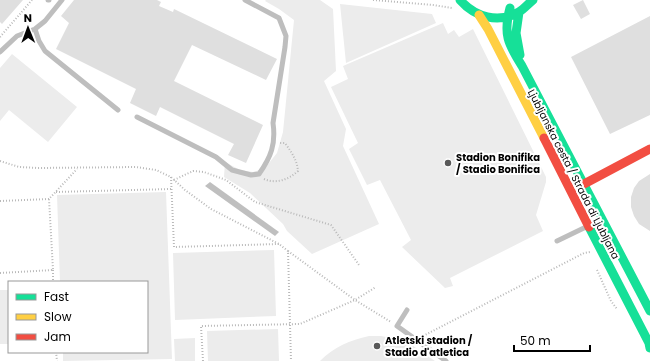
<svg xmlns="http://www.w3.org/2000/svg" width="650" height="361" font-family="Poppins,sans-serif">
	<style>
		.green { fill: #ececec }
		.water { fill: #bfbfbf }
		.building { fill: #dfdfdf }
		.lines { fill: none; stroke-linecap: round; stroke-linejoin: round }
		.path { stroke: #b9b9b9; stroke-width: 2; stroke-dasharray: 1 2; stroke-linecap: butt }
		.lane { stroke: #bebebe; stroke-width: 5 }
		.fast { stroke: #16e098; stroke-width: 9 }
		.slow { stroke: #ffcf43; stroke-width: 9 }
		.jam { stroke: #f24e42; stroke-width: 9 }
		.poi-dot { fill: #595959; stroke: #fff; stroke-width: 1.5 }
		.labels { text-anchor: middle; stroke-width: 4; stroke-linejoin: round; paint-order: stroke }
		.poi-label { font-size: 10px; font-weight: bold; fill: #000; stroke: #fff; text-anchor: start }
		.street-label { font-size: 10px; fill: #000; stroke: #fff }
	</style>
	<rect width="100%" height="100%" fill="#fff"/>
	<path class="green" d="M266 0H320L333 9 336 71 324 81 346 129 343 146 379 224 312 254 287 231 283 224 250 193 224 177 225 162 240 170 253 172 265 168 277 153 283 132 294 20 279 9 265 1Z
		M340 4 432 14 436 23 346 63Z
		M443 23 448 34 454 30 459 37 473 29 546 177V182L536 215 543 231 450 278 453 286 445 288 402 247 411 240 380 180 367 185 349 149 358 143 331 87 348 79 343 66Z
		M12 54 77 107 48 142 9 110 0 121V68Z
		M166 192 172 359 63 361V352H147V282H60L57 195Z
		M274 250 276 316 175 320 173 253Z
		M0 290H9V344H0Z
		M278 329 279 361H208L207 331Z
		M369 336H381L406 341 435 361H320C334 347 350 340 369 336Z
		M195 338V361H175L174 339Z"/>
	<path class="water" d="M210 182 279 232 275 236 205 186Z"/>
	<path class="building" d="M0 0H23L2 24 0 22Z
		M74 0H157L161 2 159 6 173 12 174 9 277 59 266 80 192 45 174 81 263 125 246 163 228 155 234 144 160 107 156 116 130 103 136 89 56 49 69 23 61 16Z
		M583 0 590 14 581 19 573 5Z
		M650 16V115L610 134 571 57Z
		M650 174V231L639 224 634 216 631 207V197L634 188 639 181Z"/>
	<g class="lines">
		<path class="path" d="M373 0 433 5 452 8
			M0 37 32 0
			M0 161 19 167 38 168 136 167 156 170 171 177 185 190 211 209 279 244 288 251 291 361
			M171 177 174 247 279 244
			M264 179C276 184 288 180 298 171 297 160 292 153 285 143H280
			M174 180 193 171 204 172 226 180 255 202 331 225 359 265
			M56 192 171 189
			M0 201 49 199
			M288 251 355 300 391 322
			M53 270V282
			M597 270 611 301 617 309
			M0 273 53 270 49 199 77 169
			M423 336 584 253 590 252
			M56 352 57 361
			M203 361 201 326 300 324 355 300 376 287"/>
		<path class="lane" d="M48 0H49
			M35 29 39 41 45 51 118 110
			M0 52 17 36 35 29 45 21 62 0
			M137 117 216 157 232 170 251 175 259 174C271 157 276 144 273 123L285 47 286 36 279 18 245 0
			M557 241 588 226
			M407 310 397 326 446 361"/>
		<path class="fast" d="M460 0C475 17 498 24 519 12 524 9 528 4 533 0
			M510 8C503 34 508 44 522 66L650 311
			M519 12 516 33 520 55
			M589 227 649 343 650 348"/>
		<path class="slow" d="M479 15 488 29 544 138"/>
		<path class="jam" d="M544 138 589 227
			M584 184 650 149"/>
	</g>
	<g class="poi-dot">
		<circle cx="448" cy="163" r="4"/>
		<circle cx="377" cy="346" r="4"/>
	</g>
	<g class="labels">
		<g class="poi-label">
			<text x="456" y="161">Stadion Bonifika<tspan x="456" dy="12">/ Stadio Bonifica</tspan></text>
			<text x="385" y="344">Atletski stadion /<tspan x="385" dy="12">Stadio d'atletica</tspan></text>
		</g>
		<g class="street-label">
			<text transform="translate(574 174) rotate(63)" y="4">Ljubljanska cesta / Strada di Ljubljana</text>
		</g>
	</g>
	<rect x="8" y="281" width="140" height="72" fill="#ffffff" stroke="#999999"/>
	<rect x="16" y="294" width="20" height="6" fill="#16e098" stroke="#999999"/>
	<text x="44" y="301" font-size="12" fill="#000000">Fast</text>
	<rect x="16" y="314" width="20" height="6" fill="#ffcf43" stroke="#999999"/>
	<text x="44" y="321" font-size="12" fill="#000000">Slow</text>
	<rect x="16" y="334" width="20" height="6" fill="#f24e42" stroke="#999999"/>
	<text x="44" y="341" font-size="12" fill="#000000">Jam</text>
	<g transform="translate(28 28) rotate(359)" stroke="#ffffff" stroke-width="3" paint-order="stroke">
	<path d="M0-3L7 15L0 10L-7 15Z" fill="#000000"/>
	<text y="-6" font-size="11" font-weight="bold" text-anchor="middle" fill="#000000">N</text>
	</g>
	<path d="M514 345v6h76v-6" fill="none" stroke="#000000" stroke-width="2"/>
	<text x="520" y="345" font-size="12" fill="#000000" stroke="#ffffff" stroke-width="3" paint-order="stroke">50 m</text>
</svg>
